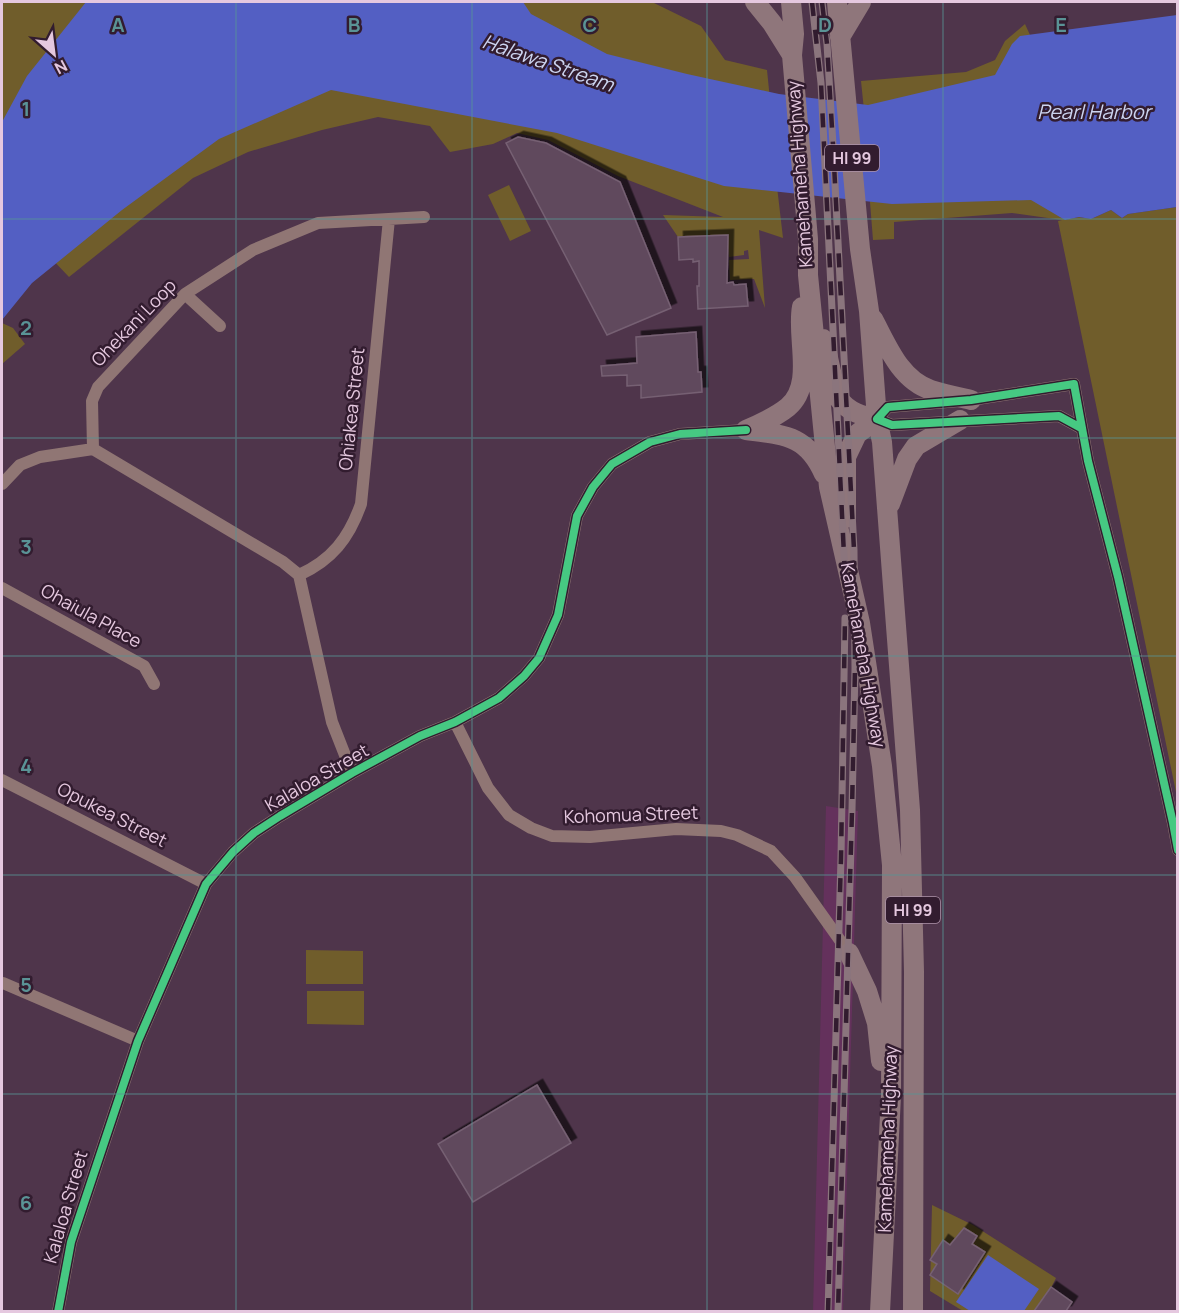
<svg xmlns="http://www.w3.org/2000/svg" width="1179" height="1313" font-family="Manrope,sans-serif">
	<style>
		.built { fill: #64315c }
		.green { fill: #705d2b }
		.water { fill: #535fc3 }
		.building { fill: #604a5d; stroke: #766073; stroke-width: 1.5; filter: url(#shadow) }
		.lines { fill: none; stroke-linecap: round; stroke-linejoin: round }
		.street { stroke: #907674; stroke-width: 12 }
		.primary { stroke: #8f767b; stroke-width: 20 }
		.rail-casing { stroke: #8b757d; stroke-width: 7 }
		.rail { stroke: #321c2f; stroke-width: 4.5; stroke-dasharray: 14; stroke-linecap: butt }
		.cycleway-casing { stroke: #321c2f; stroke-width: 11 }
		.cycleway { stroke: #46c982; stroke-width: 8 }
		.grid { fill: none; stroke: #5a9396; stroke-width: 1.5; stroke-opacity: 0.55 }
		.labels { text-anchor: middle; stroke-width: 5; stroke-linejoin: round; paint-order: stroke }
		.shield { fill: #321c2f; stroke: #af94aa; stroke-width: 1.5 }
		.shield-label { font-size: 16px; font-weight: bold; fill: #e5c8df }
		.street-label { font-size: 18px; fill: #e5c8df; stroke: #321c2f }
		.water-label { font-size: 20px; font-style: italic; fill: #ccd4f0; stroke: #321c2f }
		.grid-label { font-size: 20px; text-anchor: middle; font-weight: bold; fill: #5a9396; stroke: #321c2f; stroke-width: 5; stroke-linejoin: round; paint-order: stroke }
	</style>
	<defs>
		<filter id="shadow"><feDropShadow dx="5.5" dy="-5.5" stdDeviation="0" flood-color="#0009"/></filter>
	</defs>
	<rect width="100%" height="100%" fill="#4f354b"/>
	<path class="built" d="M826 806 858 811 843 1311 813 1312Z"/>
	<path class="green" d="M2 2H211L2 223Z
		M473 2H652L701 26 725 60 767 70 773 129Z
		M1025 24 1030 35 1012 79 868 149 861 81 966 72 995 60 1005 41Z
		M361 46 776 178 783 238 759 230 765 308 754 279 730 280 729 260 749 259 748 250 744 251V255L729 257 727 235 678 237 663 215 723 217 618 176 548 140 517 133 493 144 450 152 430 126 378 117 322 130 248 152 193 178 69 277 50 257 58 222Z
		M868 177 1033 189 1065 220 1079 217 1091 219 1111 210 1122 218 1128 214 1177 207V797L1058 221 1062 220 1012 213 894 222V239L873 240Z
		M509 185 531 231 510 241 488 195Z
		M2 323 13 328 25 344 2 364Z
		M306 950 363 951V984H306Z
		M307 991H364V1025L307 1024Z
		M932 1205 973 1225 1056 1278 1051 1288 1072 1302 1066 1311H963L930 1291Z"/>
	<path class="water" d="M86 2H523L531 14 607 54 687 74 779 94 868 105 995 75 1012 44 1020 36 1177 15V207L1128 214 1122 218 1111 210 1091 219 1079 217 1065 220 1031 200 892 204 724 186 557 133 331 90 219 139 122 210 32 283 2 320V122L27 76Z
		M988 1255 1039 1289 1024 1311H970L956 1302Z"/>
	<path class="building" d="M518 137 546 143 620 182 671 308 607 335 506 143Z
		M728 235 727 283 733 282 734 285 746 284 748 306 698 309 697 286H699V261L693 262V259L679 260 678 237Z
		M696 332 698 372H701L702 392 641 398V385L627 386V375L602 376 601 366 637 363 636 337Z
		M537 1085 571 1143 473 1202 438 1144Z
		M964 1228 977 1236 972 1244 985 1252 958 1294 930 1275 937 1264 930 1260 943 1240 950 1245Z
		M1051 1287 1072 1302 1066 1311H1034Z"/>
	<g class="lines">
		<path class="street" d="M185 294 220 326
			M1081 428 1059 416 892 425 877 419 888 407 971 400 1074 384 1088 461 1118 577 1173 823 1178 850
			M93 449 283 562 299 575 332 722 352 773
			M2 484 20 465 40 457 93 449 92 401 98 387 185 294 253 250 318 223 424 217
			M299 575C332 560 349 538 361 504L389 219
			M2 588 144 666 154 684
			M455 722 488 788 509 815 531 828 552 836 590 837 676 829 721 831 737 835 771 851 795 877 849 953
			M2 780 206 884
			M3 983 138 1041
			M58 1312 71 1242 138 1041 206 884 233 852 254 833 280 816 352 773 420 736 455 722 499 698 524 676 539 658 558 615 577 516 593 487 612 464 650 442 680 434 746 430"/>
		<path class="primary" d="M755 2 772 23 792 55
			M791 2 794 34 792 55 808 239V275L829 487 860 623 882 766 892 865 891 1096 880 1312
			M837 2 860 249 869 311 877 419 882 442 910 810 914 972 913 1312
			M840 37 861 2
			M873 319C887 345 900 380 931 390 944 394 958 397 971 400
			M823 339C828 352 834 392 839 399 848 412 863 416 877 419
			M746 430C760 424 776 417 788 407 815 384 796 338 802 307
			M746 430C784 435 807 435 824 474
			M890 504 907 459 916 446 960 420
			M846 518V457L857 434 877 419
			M849 953 867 991 877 1023 881 1061"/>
		<g class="rail-casing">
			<path id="rail" d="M812 2 821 83 845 576
				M822 2 827 44 833 145 854 550 855 668 852 810 838 1312
				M828 1312 841 858 845 618"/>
		</g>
		<use href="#rail" class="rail"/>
		<g class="cycleway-casing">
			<path id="cycleway" d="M1081 428 1059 416 892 425 877 419 888 407 971 400 1074 384 1088 461 1118 577 1173 823 1178 850
				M58 1312 71 1242 138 1041 206 884 233 852 254 833 280 816 352 773 420 736 455 722 499 698 524 676 539 658 558 615 577 516 593 487 612 464 650 442 680 434 746 430"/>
		</g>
		<use href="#cycleway" class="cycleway"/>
	</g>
	<path class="grid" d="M236 2V1312M472 2V1312M707 2V1312M943 2V1312M2 219H1178M2 438H1178M2 656H1178M2 875H1178M2 1094H1178"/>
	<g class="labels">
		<g class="shield">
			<rect x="825" y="145" width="54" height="26" rx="4.5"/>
			<rect x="886" y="897" width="54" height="26" rx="4.5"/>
		</g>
		<g class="shield-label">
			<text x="852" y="164">HI 99</text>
			<text x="913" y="916">HI 99</text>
		</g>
		<g class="street-label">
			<text transform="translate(800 174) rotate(-94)" y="6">Kamehameha Highway</text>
			<text transform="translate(134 323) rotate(-46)" y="6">Ohekani Loop</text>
			<text transform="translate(352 409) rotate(-84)" y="6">Ohiakea Street</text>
			<text transform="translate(91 616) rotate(29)" y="6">Ohaiula Place</text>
			<text transform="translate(863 655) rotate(80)" y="6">Kamehameha Highway</text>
			<text transform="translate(317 778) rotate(-30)" y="6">Kalaloa Street</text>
			<text transform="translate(112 815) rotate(27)" y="6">Opukea Street</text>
			<text transform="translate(631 815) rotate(-2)" y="6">Kohomua Street</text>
			<text transform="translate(888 1139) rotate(-88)" y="6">Kamehameha Highway</text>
			<text transform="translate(66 1207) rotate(-74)" y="6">Kalaloa Street</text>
		</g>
		<g class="water-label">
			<text transform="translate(548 63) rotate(19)" y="7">Hālawa Stream</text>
			<text x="1094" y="119">Pearl Harbor</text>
		</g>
	</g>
	<g class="grid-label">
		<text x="118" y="32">A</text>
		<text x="354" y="32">B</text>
		<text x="590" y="32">C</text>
		<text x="825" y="32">D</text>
		<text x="1061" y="32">E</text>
		<text x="26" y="116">1</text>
		<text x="26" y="335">2</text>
		<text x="26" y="554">3</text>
		<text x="26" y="773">4</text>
		<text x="26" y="992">5</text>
		<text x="26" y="1210">6</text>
	</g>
	<rect width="1179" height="1313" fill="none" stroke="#e5c8df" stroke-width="6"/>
	<g transform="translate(54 54) rotate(152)" stroke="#321c2f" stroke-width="4.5" paint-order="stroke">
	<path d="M0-4.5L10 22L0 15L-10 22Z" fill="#e5c8df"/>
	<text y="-9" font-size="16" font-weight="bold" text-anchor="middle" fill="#e5c8df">N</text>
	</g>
</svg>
